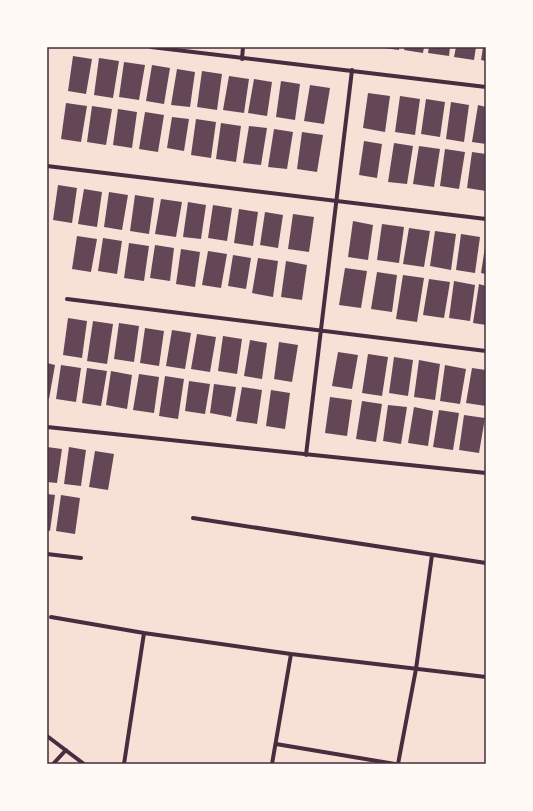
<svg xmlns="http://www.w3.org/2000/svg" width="533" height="811" font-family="'Open Sans',sans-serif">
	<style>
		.building { fill: #644757 }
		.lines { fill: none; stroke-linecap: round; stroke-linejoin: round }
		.minor { stroke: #4a2c40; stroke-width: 4 }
		.neatline { fill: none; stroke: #4a2c40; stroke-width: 1.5 }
	</style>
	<rect width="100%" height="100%" fill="#f7e1d7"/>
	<path class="building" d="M384 47H399V50L384 48Z
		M405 47H424L423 53 404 50Z
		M429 47H450L449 56 428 53Z
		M456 47H476L474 60 454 57Z
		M483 47H486V61L481 60Z
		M73 56 92 59 86 94 68 91Z
		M99 58 119 61 113 98 94 95Z
		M124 62 145 65 139 100 119 97Z
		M152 65 170 68 164 104 146 101Z
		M177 69 195 72 190 107 171 105Z
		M202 71 222 74 217 110 197 107Z
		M229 76 249 79 244 113 223 110Z
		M254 79 272 82 267 116 248 113Z
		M281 81 300 84 295 120 276 117Z
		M310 85 330 88 324 124 304 121Z
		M368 93 390 96 385 132 363 128Z
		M400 96 420 99 415 135 395 132Z
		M426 99 445 102 440 137 421 134Z
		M451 102 469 105 464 142 446 139Z
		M66 103 87 106 81 142 61 139Z
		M478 105 486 107V144L472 142Z
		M92 106 112 109 106 145 87 142Z
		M118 109 137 112 132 148 113 145Z
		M145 112 164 115 158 152 139 149Z
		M172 117 189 119 184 151 167 148Z
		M196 119 216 122 211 158 191 155Z
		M221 123 241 126 236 162 216 159Z
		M249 126 267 128 261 165 243 163Z
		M274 129 293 132 287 169 268 167Z
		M302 132 323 135 317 172 297 169Z
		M364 141 382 144 377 178 359 175Z
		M394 143 413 146 407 184 388 182Z
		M419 146 440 149 434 187 413 184Z
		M445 149 465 152 459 189 440 186Z
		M472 152 486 154V191L467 188Z
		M58 185 77 188 72 223 53 220Z
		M84 189 102 192 97 227 78 224Z
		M109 192 128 195 122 230 104 227Z
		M135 195 154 198 149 234 130 231Z
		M161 199 182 202 176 237 155 234Z
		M188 202 206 205 201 239 183 237Z
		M213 205 232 208 227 241 208 238Z
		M239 209 258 212 253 246 234 243Z
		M265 212 283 215 278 248 260 245Z
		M293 214 314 217 309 252 288 249Z
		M353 221 373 225 368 260 348 257Z
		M382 224 404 227 399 263 377 260Z
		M409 228 430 231 424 267 403 264Z
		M435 231 456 234 451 270 430 266Z
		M461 234 480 237 475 273 456 270Z
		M77 236 97 239 91 272 72 269Z
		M103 238 122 241 117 274 98 271Z
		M129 243 149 246 144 281 124 278Z
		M155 245 174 248 170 281 150 278Z
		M485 247H486V274L481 273Z
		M181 249 200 252 195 287 176 284Z
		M208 251 227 254 221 288 202 285Z
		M233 255 251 258 246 289 228 286Z
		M258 258 278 261 273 297 252 293Z
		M286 261 307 265 302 300 281 297Z
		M345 268 367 271 361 308 339 305Z
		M377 272 397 275 392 312 371 309Z
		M403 275 424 278 417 322 396 319Z
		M429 279 450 282 444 318 423 315Z
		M454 281 475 285 470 321 449 318Z
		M479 284 486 286V325L473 323Z
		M68 318 87 321 82 358 63 355Z
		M93 321 113 324 107 364 87 361Z
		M119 323 139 326 134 362 114 359Z
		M145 328 164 331 159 366 140 363Z
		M172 330 191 333 185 369 166 366Z
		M197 334 216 337 210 372 191 369Z
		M223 336 242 339 237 374 218 371Z
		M250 340 267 343 262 379 244 376Z
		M279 342 298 345 292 382 274 379Z
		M338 352 358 355 352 389 332 386Z
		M368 354 388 357 382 396 362 393Z
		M394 357 413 360 408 396 389 393Z
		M419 360 440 364 435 400 414 397Z
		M47 363 55 365 49 399H47Z
		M61 365 81 368 76 402 56 399Z
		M445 365 466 369 460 404 440 401Z
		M87 368 107 371 101 406 82 403Z
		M472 368 486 370V406L466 403Z
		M111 371 132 375 127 409 106 405Z
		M139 374 159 377 154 413 133 410Z
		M165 376 184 379 178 419 159 416Z
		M189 381 210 384 205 414 185 411Z
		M214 384 236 387 231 417 210 413Z
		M242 387 262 390 257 424 236 421Z
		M271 390 290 393 285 429 266 426Z
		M330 397 352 400 347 436 325 433Z
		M362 401 382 404 376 442 356 439Z
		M388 405 407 407 401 444 383 441Z
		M414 407 433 411 428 446 408 443Z
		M439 410 459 413 453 450 433 447Z
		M464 415 485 418 479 453 459 450Z
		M47 447 62 449 57 483 47 482Z
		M69 447 86 450 81 486 64 484Z
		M95 451 114 454 108 490 89 487Z
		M47 494 55 495 50 531 47 530Z
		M61 495 80 498 75 534 56 531Z"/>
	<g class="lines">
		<path class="minor" d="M151 47C263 61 374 73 486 87
			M242 59 243 47
			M47 166 486 219
			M67 299 486 351
			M47 427 486 473
			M306 455 352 70
			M193 518 486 563
			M47 554 81 558
			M51 617 144 633
			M47 736 84 764
			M276 744 395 764
			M53 764 66 750
			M124 764 144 633 291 654 486 677
			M272 764 291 654
			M398 764 416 669 432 555"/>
	</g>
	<rect width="533" height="811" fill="none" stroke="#fffaf5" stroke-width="96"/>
	<rect x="48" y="48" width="437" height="715" class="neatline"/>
</svg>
